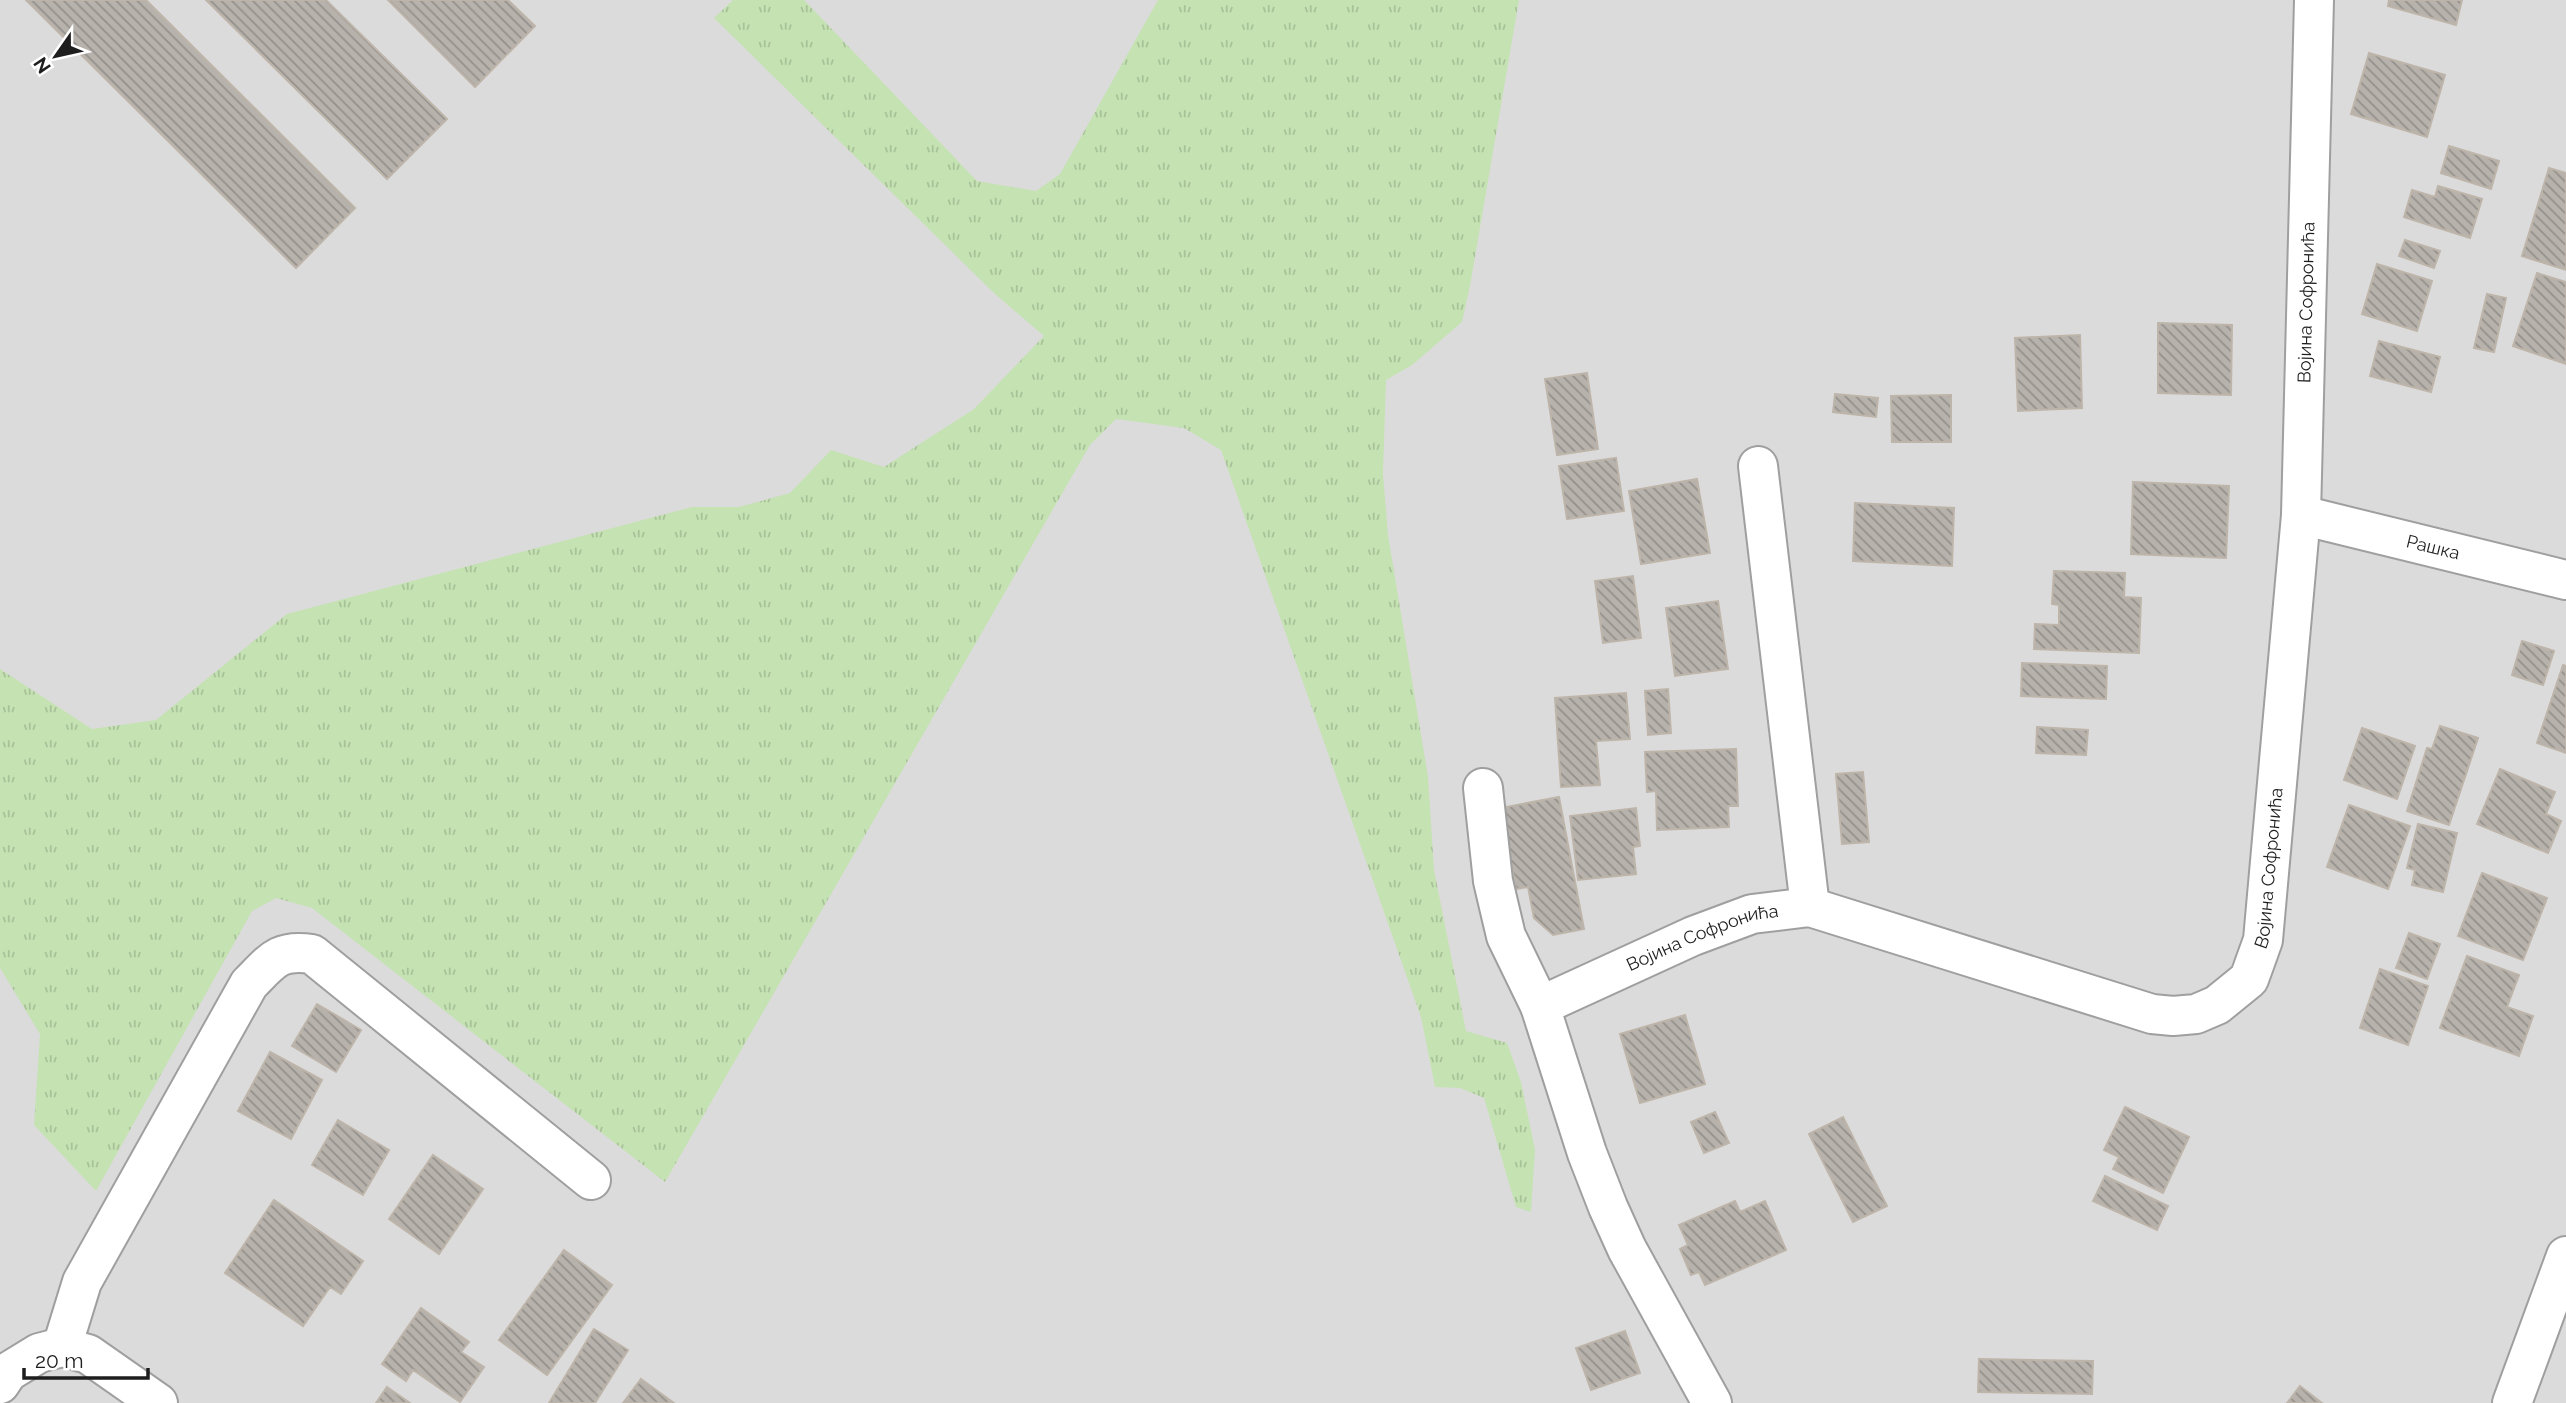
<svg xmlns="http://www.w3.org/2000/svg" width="2566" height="1403" font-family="Raleway,sans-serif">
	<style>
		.residential { fill: #dcdbdb }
		.grass { fill: url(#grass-tufts) }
		.building { fill: url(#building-back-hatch); stroke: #beb5aa; stroke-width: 2 }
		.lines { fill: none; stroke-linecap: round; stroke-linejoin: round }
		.street-casing { stroke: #9f9f9f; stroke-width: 42 }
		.street { stroke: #fff; stroke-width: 38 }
		.labels { text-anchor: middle; stroke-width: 6; stroke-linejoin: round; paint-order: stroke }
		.street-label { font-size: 18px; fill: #1e1e1e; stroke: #fff }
	</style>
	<defs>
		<pattern id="grass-tufts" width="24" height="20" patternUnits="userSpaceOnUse" patternTransform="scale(1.75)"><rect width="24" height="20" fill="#c4e2b2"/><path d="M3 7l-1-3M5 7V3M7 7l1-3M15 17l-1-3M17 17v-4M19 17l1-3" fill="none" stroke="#a8c199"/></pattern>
		<pattern id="building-back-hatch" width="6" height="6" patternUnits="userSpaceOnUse" patternTransform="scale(1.75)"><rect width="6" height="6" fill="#b7b2ac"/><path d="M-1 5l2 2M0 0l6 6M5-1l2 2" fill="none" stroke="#94908b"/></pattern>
	</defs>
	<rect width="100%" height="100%" fill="#eeece6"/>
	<path class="residential" d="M0 0H2566V1403H0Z"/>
	<path class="grass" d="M733 0H804L977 181 1036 191 1060 174 1158 0H1519L1470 286 1462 322 1412 365 1386 380 1383 474 1388 535 1428 777 1434 870 1466 1031 1507 1043 1521 1082 1535 1150 1531 1212 1516 1207 1484 1098 1460 1088 1435 1087 1421 1017 1221 450 1184 428 1116 419 1090 445 665 1182 312 908 276 898 252 911 96 1191 34 1125 40 1034 0 968V669L92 729 156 720 287 614 692 507H739L790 493 831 450 884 467 974 409 1044 336 995 294 714 18Z"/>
	<path class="building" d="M26 0H146L355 208 296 268Z
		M206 0H326L447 119 387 179Z
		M388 0H508L535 26 475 87Z
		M2389 0H2462L2456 25 2388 6Z
		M2369 53 2445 75 2427 137 2351 114Z
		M2449 146 2499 161 2491 189 2441 173Z
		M2549 168 2566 173V270L2522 256Z
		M2438 186 2482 199 2470 238 2404 217 2412 190 2435 197Z
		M2405 240 2440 251 2434 268 2399 256Z
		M2377 264 2432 281 2417 331 2362 314Z
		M2537 273 2566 282V364L2513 346Z
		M2487 294 2506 298 2494 352 2474 348Z
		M2158 323 2232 325 2231 395 2158 393Z
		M2080 335 2082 408 2018 411 2015 338Z
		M2379 341 2440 357 2431 392 2370 376Z
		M1587 373 1598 449 1557 455 1545 379Z
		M1835 394 1878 398 1876 417 1833 412Z
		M1951 395V442H1892L1891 396Z
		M1616 458 1624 511 1567 519 1559 466Z
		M1697 479 1710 553 1641 564 1629 491Z
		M2133 482 2229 486 2226 558 2131 554Z
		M1855 503 1954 508 1952 566 1853 561Z
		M2054 571 2125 573 2124 597 2141 598 2139 653 2034 649 2035 624 2059 625V605L2052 604Z
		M1633 576 1641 638 1603 643 1595 581Z
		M1718 601 1728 669 1675 676 1666 608Z
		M2522 641 2554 651 2543 685 2512 675Z
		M2022 663 2107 666 2106 699 2021 696Z
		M2563 665 2566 666V753L2537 743Z
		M1668 689 1671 733 1648 735 1645 691Z
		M1626 693 1630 739 1596 741 1600 785 1561 787 1555 698Z
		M2440 726 2478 738 2449 825 2407 811 2427 748 2432 749Z
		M2037 727 2088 730 2086 755 2036 753Z
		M2362 728 2415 746 2397 799 2344 780Z
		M1736 749 1738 806H1728L1729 827 1657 830 1656 791 1647 792 1645 752Z
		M2500 769 2555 792 2546 814 2561 821 2548 853 2477 824Z
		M1863 772 1869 842 1842 844 1836 774Z
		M1559 797 1584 929 1553 935 1534 918 1528 887 1516 889 1501 808Z
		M2349 805 2410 826 2388 889 2327 867Z
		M1636 808 1640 846 1633 847 1636 874 1578 880 1570 816Z
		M2418 824 2457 833 2443 892 2412 885 2415 870 2407 868Z
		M2482 873 2547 898 2523 960 2458 936Z
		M2409 933 2440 944 2427 979 2396 968Z
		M2467 956 2519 975 2507 1007 2533 1016 2519 1056 2440 1028Z
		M2380 969 2428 986 2408 1045 2360 1028Z
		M317 1004 361 1030 336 1072 292 1046Z
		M1685 1015 1705 1084 1640 1103 1620 1034Z
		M270 1052 322 1080 291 1139 238 1111Z
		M2125 1107 2189 1137 2163 1193 2113 1169 2119 1157 2104 1150Z
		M1715 1112 1729 1143 1704 1153 1691 1122Z
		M1843 1117 1887 1206 1853 1222 1809 1134Z
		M338 1120 389 1150 363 1195 312 1165Z
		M433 1155 483 1189 439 1254 389 1219Z
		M2105 1176 2168 1206 2157 1230 2093 1201Z
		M274 1200 363 1261 341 1294 330 1287 303 1326 225 1273Z
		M1735 1201 1740 1212 1765 1201 1786 1250 1705 1285 1699 1272 1691 1275 1680 1249 1688 1245 1679 1225Z
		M564 1250 612 1285 547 1375 499 1340Z
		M421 1308 469 1342 461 1352 484 1367 460 1402 413 1370 406 1381 382 1364Z
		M594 1329 628 1350 595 1403H549Z
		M1625 1331 1640 1373 1591 1390 1576 1348Z
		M1979 1359 2093 1361 2092 1394 1978 1392Z
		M641 1379 674 1403H623Z
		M2300 1386 2322 1403H2287Z
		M387 1387 410 1403H376Z"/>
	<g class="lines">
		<g class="street-casing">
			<g id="street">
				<path d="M1758 466 1810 907"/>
				<path id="s1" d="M2301 515 2566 580"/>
				<path d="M1483 788 1493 881 1506 936 1540 1006 1587 1153 1608 1207 1627 1249 1712 1403"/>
				<path id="s2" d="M1540 1006 1693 936 1752 914 1810 907 2152 1014 2173 1016 2196 1014 2217 1005 2249 979 2263 940 2301 515 2314 0"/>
				<path d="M62 1347 82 1282 249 984C272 961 278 949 312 954L591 1180"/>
				<path d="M0 1384 8 1372 39 1353 62 1347 88 1354 158 1403"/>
				<path d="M2512 1403 2566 1256"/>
			</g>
		</g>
		<use href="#street" class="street"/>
	</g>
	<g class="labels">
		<g class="street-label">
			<text dy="6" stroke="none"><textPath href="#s2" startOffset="1437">Војина Софронића</textPath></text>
			<text dy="6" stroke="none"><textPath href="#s1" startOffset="136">Рашка</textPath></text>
			<text dy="6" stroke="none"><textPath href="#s2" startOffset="870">Војина Софронића</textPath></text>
			<text dy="6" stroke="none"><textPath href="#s2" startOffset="177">Војина Софронића</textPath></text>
		</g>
	</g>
	<g transform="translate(56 56) rotate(236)" stroke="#ffffff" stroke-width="5" paint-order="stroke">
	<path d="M0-5L12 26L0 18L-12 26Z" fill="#1e1e1e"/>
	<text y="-10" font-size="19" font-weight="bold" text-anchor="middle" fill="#1e1e1e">N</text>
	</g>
	<path d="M24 1368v10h124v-10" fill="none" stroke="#1e1e1e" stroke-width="3.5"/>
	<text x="35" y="1368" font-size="21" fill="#1e1e1e" stroke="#ffffff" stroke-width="5" paint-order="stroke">20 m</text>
</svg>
